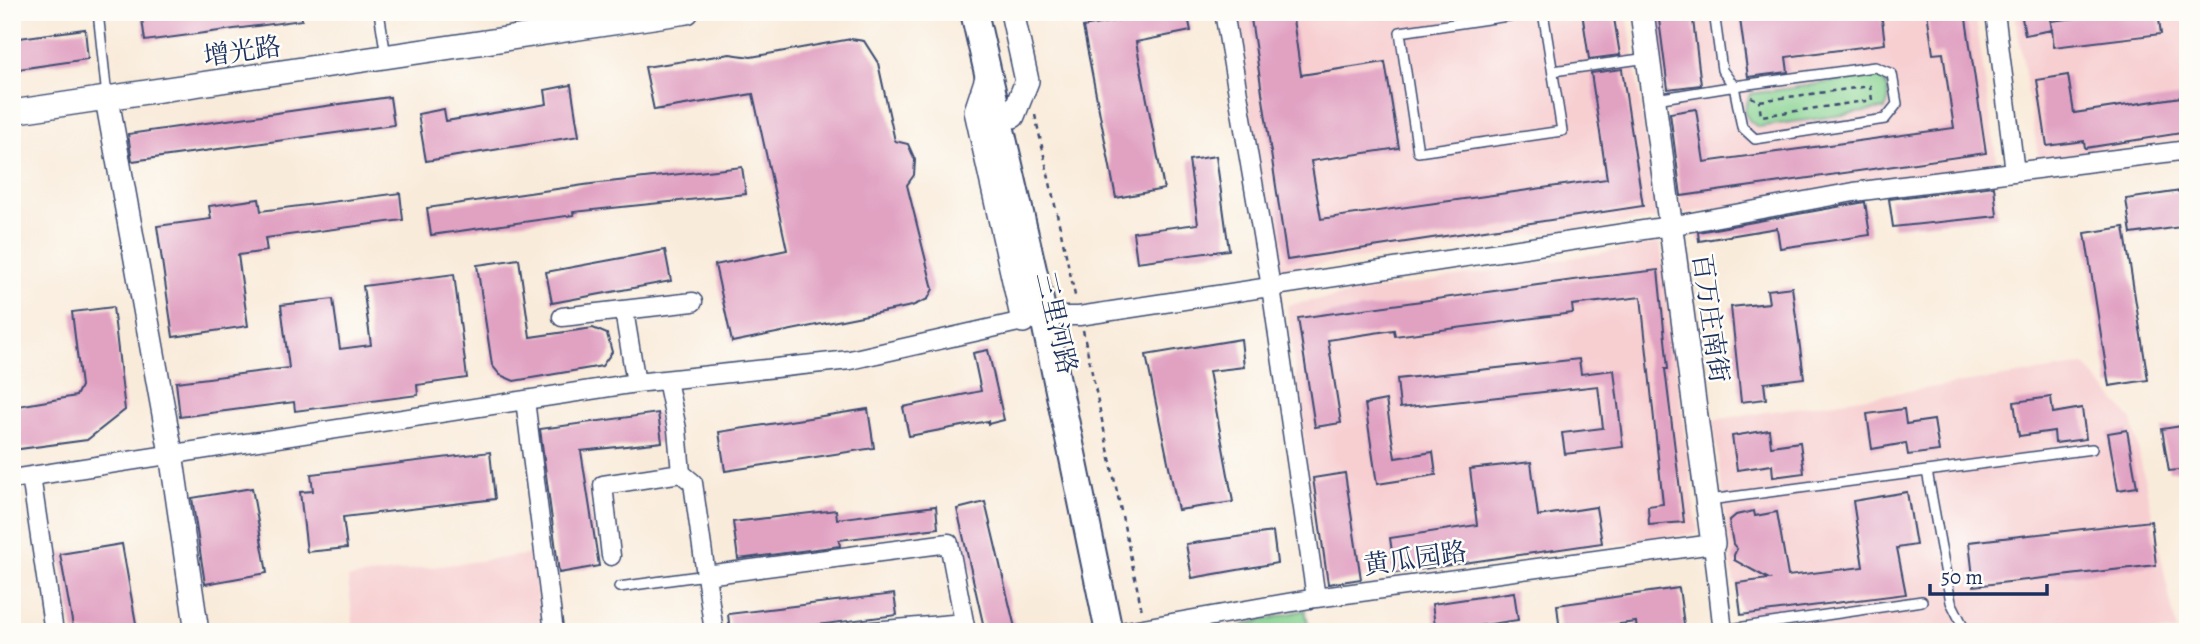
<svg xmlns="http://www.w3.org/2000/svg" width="2200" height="644" font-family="Alegreya,'Noto Serif SC',serif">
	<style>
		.built { fill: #f7cfd1 }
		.green { fill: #86d290; stroke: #508077; stroke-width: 2 }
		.building { fill: #e1a2c2 }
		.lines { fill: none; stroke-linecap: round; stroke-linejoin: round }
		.service-casing { stroke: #3c4b71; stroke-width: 12 }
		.minor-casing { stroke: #3c4b71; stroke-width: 21 }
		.tertiary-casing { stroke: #3c4b71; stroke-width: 26 }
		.secondary-casing { stroke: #3c4b71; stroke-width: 30 }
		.path { stroke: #3c4b71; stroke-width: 2.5; stroke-dasharray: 5 5; stroke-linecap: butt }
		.service { stroke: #fff; stroke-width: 9 }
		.minor { stroke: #fff; stroke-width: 18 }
		.tertiary { stroke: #fff; stroke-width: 23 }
		.secondary { stroke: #fff; stroke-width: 26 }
		.labels { text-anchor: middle; stroke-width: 5; stroke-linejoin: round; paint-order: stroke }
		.street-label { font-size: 26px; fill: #1b2f5e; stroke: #fdfcf7 }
	</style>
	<rect width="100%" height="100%" fill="#fdfcf7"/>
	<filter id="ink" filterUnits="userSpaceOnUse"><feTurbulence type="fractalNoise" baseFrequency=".0143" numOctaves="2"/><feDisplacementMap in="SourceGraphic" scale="14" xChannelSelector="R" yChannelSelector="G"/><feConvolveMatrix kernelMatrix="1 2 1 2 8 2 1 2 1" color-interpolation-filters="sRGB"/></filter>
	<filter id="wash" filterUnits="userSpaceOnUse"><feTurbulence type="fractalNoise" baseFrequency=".00686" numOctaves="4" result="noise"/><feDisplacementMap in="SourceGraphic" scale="28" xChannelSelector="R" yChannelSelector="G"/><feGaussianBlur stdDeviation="1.57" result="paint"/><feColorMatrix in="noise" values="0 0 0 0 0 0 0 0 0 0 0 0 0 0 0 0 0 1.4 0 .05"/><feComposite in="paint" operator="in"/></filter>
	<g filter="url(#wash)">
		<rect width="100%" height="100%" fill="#f9ebda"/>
		<path class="built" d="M1238 12H1627L1657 218 1269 271Z
			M1652 12H1975L1997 164 1682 214Z
			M2015 12H2188V139L2039 161Z
			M1660 243 1698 533 1322 583 1287 305Z
			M2085 365 2132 420 2177 632H1743L1737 583 1734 582 1713 420Z
			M532 554 542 632H354L348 578Z"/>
		<path class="green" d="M1879 75C1888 86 1892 96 1885 109L1758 127 1750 121 1744 112 1750 94Z
			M1305 610 1310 632H1245L1243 625Z"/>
		<g id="blocks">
			<path class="building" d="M141 12H301L302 20 145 41Z
				M1161 12H1187L1191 31 1136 42 1164 189 1116 198 1083 27Z
				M1250 12H1292L1301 75 1385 62 1399 148 1311 161 1321 219 1607 179 1591 73 1622 69 1643 206 1287 260Z
				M1582 12H1613L1620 55 1589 59Z
				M1658 12H1692L1701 85 1668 89Z
				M1739 12H1881L1885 44 1786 57 1788 72 1748 77Z
				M1927 12H1965L1986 153 1681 196 1670 113 1696 109 1704 162 1954 128 1943 53 1933 54Z
				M2021 12H2049L2052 30 2025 35Z
				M2124 12H2158L2161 34 2054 47 2051 21Z
				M85 29 88 59 12 70V39Z
				M851 39 864 41 878 63 895 141 908 144 915 160 914 175 907 185 933 289 928 299 912 306 732 342 715 265 787 250 753 94 654 110 645 67 730 54 751 57Z
				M2068 75 2074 113 2188 96V132L2085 148 2084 141 2047 146 2037 80Z
				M571 85 579 136 426 161 418 114 444 109 446 121 547 104 545 90Z
				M390 97 394 125 132 161 128 134Z
				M1216 156 1229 250 1137 262 1133 232 1198 224 1189 160Z
				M742 167 746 194 573 212 574 215 431 235 427 208 591 184Z
				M1994 186 1997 216 1893 227 1889 199Z
				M2188 190V226L2131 234 2126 199Z
				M400 193 403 220 265 238 267 251 238 255 248 326 173 337 157 226 211 219 209 206 259 199 261 211Z
				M1865 202 1870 235 1780 248 1777 228 1699 241 1698 232Z
				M2124 227 2148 380 2109 386 2085 233Z
				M665 250 671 281 552 303 546 272Z
				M519 259 530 337 593 328 607 334 612 352 602 366 514 381 500 375 492 365 477 265Z
				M1658 270 1668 369H1665L1684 522 1649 525 1648 506 1663 504 1641 297 1572 305 1573 313 1395 336 1394 330 1328 340 1341 423 1315 427 1298 318 1581 279Z
				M454 274 467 378 417 385 418 395 295 411 294 402 180 417 176 382 289 368 281 305 333 299 340 349 371 345 363 286Z
				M1792 287 1804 378 1764 383 1766 399 1741 402 1731 307 1769 303 1767 290Z
				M113 307 125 410 87 440 12 450V407L76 396 81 386 72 312Z
				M1241 339 1244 367 1209 371 1233 502 1178 510 1146 355Z
				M988 350 1004 420 988 424V421L909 436 903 407 981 391 973 353Z
				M1579 359 1581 374 1614 370 1623 447 1565 454 1562 433 1603 428 1598 386 1400 408 1397 379Z
				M2051 397 2053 413 2082 408 2086 439 2055 443 2054 431 2019 436 2014 402Z
				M1386 400 1395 458 1433 452 1436 475 1377 484 1365 404Z
				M868 409 874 448 725 471 719 432Z
				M1904 409 1906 424 1934 420 1939 451 1908 455 1906 443 1872 449 1867 414Z
				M658 413 662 442 581 451 599 566 559 573 540 429Z
				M2188 425V469L2169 471 2162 429Z
				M1769 430 1771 446 1800 442 1804 473 1773 477 1772 465 1737 470 1732 436Z
				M2127 430 2137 487 2118 490 2108 433Z
				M490 452 495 499 343 517 347 548 307 552 300 492 313 491 311 474Z
				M1531 462 1538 516 1596 507 1602 543 1395 573 1390 538 1477 525 1470 469Z
				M1345 473 1361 579 1328 584 1313 478Z
				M252 488 267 573 205 584 192 498Z
				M1907 492 1916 545 1897 548 1906 594 1741 615 1737 583 1769 579 1734 560V555L1737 549 1733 544 1729 521 1736 515 1754 511 1755 516 1777 512 1788 576 1863 567 1853 501Z
				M985 502 1016 632H985L957 509Z
				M936 506 938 528 839 540 840 546 738 559 733 522 836 510 837 519Z
				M2151 521 2156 565 1974 586 1969 542Z
				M1273 532 1277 563 1192 578 1186 544Z
				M122 544 137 629 121 632H74L60 554Z
				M1679 588 1685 632H1637L1636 622 1560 632 1557 605Z
				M1514 592 1518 620 1436 632 1432 604Z
				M894 594 897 615 761 632H730L728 614Z"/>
		</g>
	</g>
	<g filter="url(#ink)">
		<use href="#blocks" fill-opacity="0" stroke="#3c4b71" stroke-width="2"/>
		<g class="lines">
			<g class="service-casing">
				<path id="service" d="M98 12 107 97
					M379 12 386 56
					M1535 12 1400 32 1418 152 1562 131 1543 12
					M1553 71 1648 58
					M1656 99 1730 87 1734 86 1867 68 1875 67 1892 74 1897 104 1885 119 1755 139 1742 127 1734 86 1722 70 1714 12
					M1927 471 1951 602 1966 632
					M1709 500 2092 449
					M619 587 706 575
					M1723 630 1922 601"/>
			</g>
			<g class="minor-casing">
				<path id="minor" d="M552 12 556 33
					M1224 12 1271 287 1316 598
					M1995 12 2015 172
					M624 311 636 383
					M562 317 693 302
					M667 380 677 429 681 473 693 483 714 632
					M525 400 554 632
					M31 476 54 632
					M12 479 636 383 850 360 1023 321 1055 316H1079L1670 226 1854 192 2188 150
					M611 556 603 485 681 473
					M706 575 949 543 966 632
					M862 632 964 623
					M1120 632 1316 598 1713 544 1723 632"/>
			</g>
			<g class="tertiary-casing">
				<path id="tertiary" d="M1012 12 1027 81 1013 116
					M1642 12 1713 544
					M988 75 976 111 1023 321
					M107 99 171 453 197 632
					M12 112 687 12"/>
			</g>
			<g class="secondary-casing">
				<path id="secondary" d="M974 12 1044 318 1109 632"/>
			</g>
			<path class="path" d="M1751 97 1759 101 1870 86 1872 100 1761 116 1759 101
				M1035 115 1076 300
				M1083 330 1142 611"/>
			<use href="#service" class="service"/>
			<use href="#minor" class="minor"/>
			<use href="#tertiary" class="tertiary"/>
			<use href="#secondary" class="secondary"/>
		</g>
	</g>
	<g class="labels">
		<g class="street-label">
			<text transform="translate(242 51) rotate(-8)" y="9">增光路</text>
			<text transform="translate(1711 318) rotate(82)" y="9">百万庄南街</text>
			<text transform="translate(1057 323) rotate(77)" y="9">三里河路</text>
			<text transform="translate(1415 558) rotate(-8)" y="9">黄瓜园路</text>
		</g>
	</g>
	<rect width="2200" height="644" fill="none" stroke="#fdfcf7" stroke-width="42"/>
	<path d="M1930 584v10h117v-10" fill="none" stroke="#1b2f5e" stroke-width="3.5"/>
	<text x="1941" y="584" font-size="21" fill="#1b2f5e" stroke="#fdfcf7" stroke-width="5" paint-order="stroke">50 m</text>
</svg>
